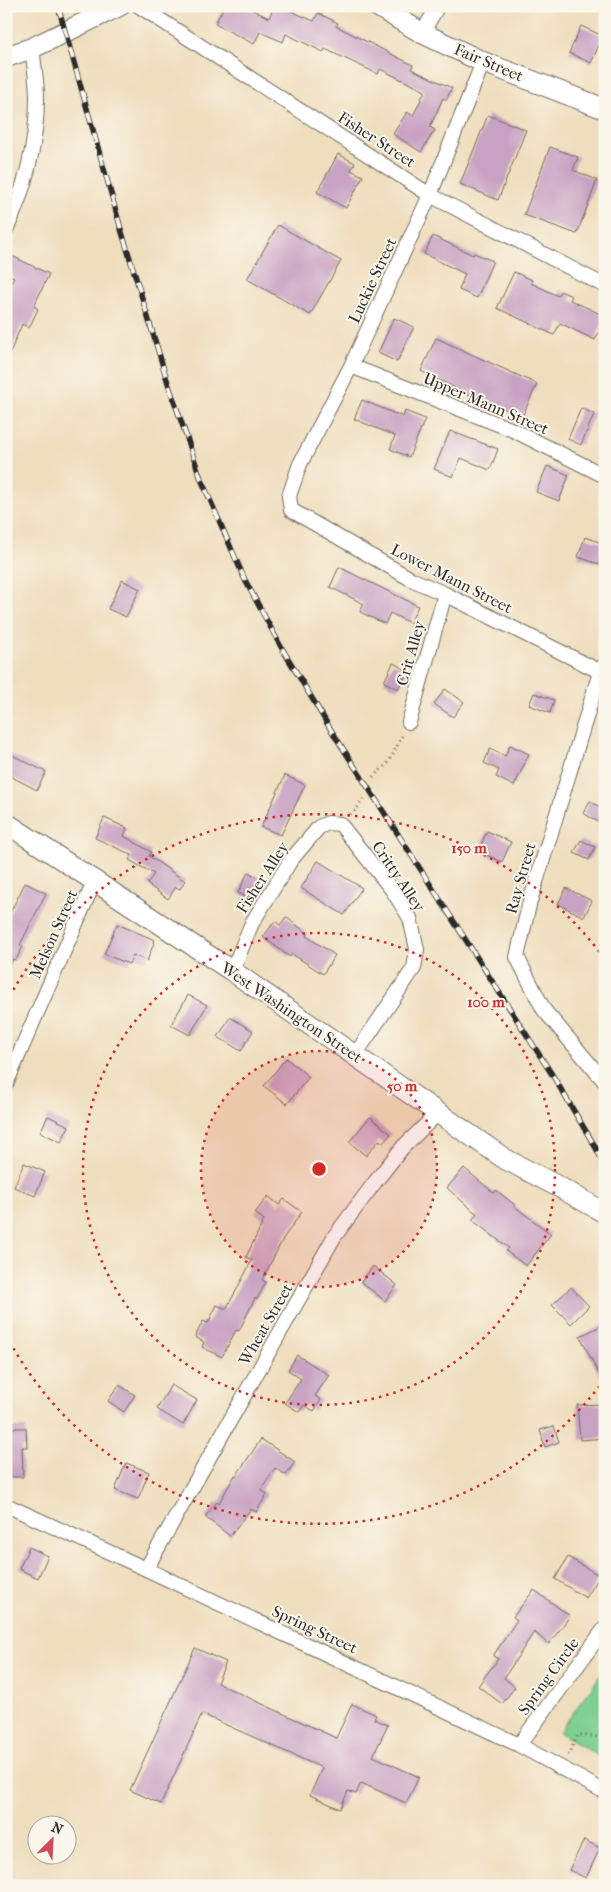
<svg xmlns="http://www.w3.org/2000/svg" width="611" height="1892" font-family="'IM FELL French Canon',serif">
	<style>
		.green { fill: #7ccf91; stroke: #547d5e }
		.building { fill: #c8a2c2 }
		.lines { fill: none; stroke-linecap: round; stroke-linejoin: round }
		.street-casing { stroke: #706a5e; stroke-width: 16 }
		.secondary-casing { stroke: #706a5e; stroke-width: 22 }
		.path { stroke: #706a5e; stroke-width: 3; stroke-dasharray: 1 4; stroke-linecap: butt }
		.street { stroke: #fff; stroke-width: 14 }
		.secondary { stroke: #fff; stroke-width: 20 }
		.rail-casing { stroke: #2b2b2b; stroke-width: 5.5 }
		.rail { stroke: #fbf7ec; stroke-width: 4; stroke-dasharray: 11; stroke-linecap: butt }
		.ring { fill: none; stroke: #d62828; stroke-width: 2.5; stroke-dasharray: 2.5 5 }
		.labels { text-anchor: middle; stroke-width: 4; stroke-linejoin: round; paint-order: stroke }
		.street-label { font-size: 16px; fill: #2b2b2b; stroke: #fbf7ec }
		.centre { fill: #d62828; stroke: #fbf7ec; stroke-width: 2.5 }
		.ring-label { font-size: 15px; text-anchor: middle; font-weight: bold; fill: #d62828; stroke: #fbf7ec; stroke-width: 4; stroke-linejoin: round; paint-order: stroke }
	</style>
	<rect width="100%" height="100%" fill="#fbf7ec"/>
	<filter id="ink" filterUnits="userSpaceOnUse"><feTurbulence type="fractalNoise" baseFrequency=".02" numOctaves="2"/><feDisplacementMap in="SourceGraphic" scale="10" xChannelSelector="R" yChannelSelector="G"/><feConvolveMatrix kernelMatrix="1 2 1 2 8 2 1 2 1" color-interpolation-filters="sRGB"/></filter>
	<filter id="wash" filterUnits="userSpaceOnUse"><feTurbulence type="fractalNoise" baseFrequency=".0096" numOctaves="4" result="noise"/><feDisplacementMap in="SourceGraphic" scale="20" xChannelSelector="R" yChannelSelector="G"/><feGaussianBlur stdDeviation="1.12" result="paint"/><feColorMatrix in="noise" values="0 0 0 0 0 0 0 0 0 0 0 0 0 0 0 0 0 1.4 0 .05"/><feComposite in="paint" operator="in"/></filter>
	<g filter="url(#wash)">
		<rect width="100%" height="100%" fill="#efdebe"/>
		<path class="green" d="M605 1669V1760L559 1732Z"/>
		<g id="blocks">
			<path class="building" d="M224 6H245L269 18 274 6H279L314 21 318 13 338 23 336 26 413 65 411 69 452 88 446 100 443 98 430 127 435 130 421 152 393 134 407 112 413 116 425 91 380 69 378 74 325 49 323 52 286 34 283 42 260 32 254 44 215 24Z
				M581 26 603 36 591 63 569 53Z
				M488 115 526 130 498 200 460 184Z
				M550 147 578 157 573 170 597 180 577 234 524 215Z
				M338 154 355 163 351 170 363 176 346 208 317 192Z
				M278 225 341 261 310 315 247 279Z
				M433 236 473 255 474 253 493 261 477 298 459 290 465 274 424 254Z
				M12 256 49 274 34 306 38 309 29 328 22 324 6 362V294L14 277 6 273V267Z
				M514 272 532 280 531 283 558 296 560 291 572 296 570 300 605 316V320L595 340 560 323 554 335 497 308Z
				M394 318 414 327 397 362 378 353Z
				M436 338 537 384 522 417 480 397 479 400 421 371Z
				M362 400 403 417 405 411 425 419 409 457 390 449 395 436 354 419Z
				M581 408 594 414 581 445 568 439Z
				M450 431 498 449 490 470 461 458 453 477 434 469Z
				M547 466 569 475 559 501 536 492Z
				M585 537 605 544V566L578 557Z
				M339 567 418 606 410 623 390 613 385 624 360 612 364 604 330 587Z
				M122 580 140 589 126 617 108 609Z
				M393 663 408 671 398 689 384 682Z
				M445 689 464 702 453 717 434 704Z
				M534 693 554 700 550 713 529 705Z
				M510 745 529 754 514 786 496 777 499 770 484 763 490 749 505 756Z
				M10 754 46 772 37 790 6 774V762Z
				M285 775 305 785 281 835 261 827Z
				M590 801 605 810V826L583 813Z
				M104 818 127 828 124 836 151 852 149 856 185 881 180 889 176 887 168 899 147 884 154 874 129 860 132 855 95 838Z
				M487 831 511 842 502 862 478 851Z
				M581 840 595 847 589 860 574 853Z
				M318 861 362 888 344 915 301 888Z
				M248 872 263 880 253 900 238 893Z
				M25 883 46 893 20 945 23 946 16 960 13 959 6 972V921Z
				M566 888 592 901 584 917 558 904Z
				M286 917 308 934 306 936 335 955 323 974 292 954 290 957 263 937 275 921 280 925Z
				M117 924 155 940 147 961 133 955 129 964 104 954Z
				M188 995 207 1005 190 1035 171 1025Z
				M230 1017 253 1031 241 1051 218 1037Z
				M286 1058 309 1077 287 1104 264 1086Z
				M48 1116 69 1126 61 1142 40 1132Z
				M370 1117 391 1134 383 1143 379 1140 366 1156 349 1142Z
				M24 1163 45 1172 35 1196 14 1187Z
				M464 1168 494 1193 496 1190 515 1205 514 1206 551 1234 526 1266 506 1251 509 1248 472 1220 477 1214 447 1188Z
				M268 1196 279 1205 284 1199 302 1212 284 1237 262 1280 266 1282 257 1299 255 1298 239 1331 236 1330 222 1357 202 1347 204 1342 195 1337 203 1321 208 1323 217 1305 226 1309 237 1289 252 1260 246 1257 264 1220 255 1213Z
				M373 1266 397 1285 385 1301 361 1282Z
				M571 1287 589 1306 571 1324 552 1305Z
				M605 1324V1387L580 1336Z
				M297 1355 329 1375 315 1396 321 1400 314 1411 304 1405 299 1412 285 1403 301 1379 288 1370Z
				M119 1385 135 1395 124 1412 108 1401Z
				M171 1385 197 1400 183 1425 157 1409Z
				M603 1404 605 1438 580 1440 577 1405Z
				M554 1426 559 1442 545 1447 540 1430Z
				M6 1428H26L27 1447H22L23 1477H6Z
				M261 1439 295 1462 286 1475 275 1468 261 1490 267 1494 256 1512 251 1509 230 1536 205 1517 217 1502 219 1503 235 1475 236 1476Z
				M126 1463 149 1472 138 1499 115 1490Z
				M29 1547 48 1556 38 1578 19 1569Z
				M568 1557 600 1576 586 1598 555 1579Z
				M534 1590 570 1616 549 1644 534 1632 504 1678 515 1687 502 1704 478 1686 498 1659 493 1656 517 1620 513 1617Z
				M195 1648 226 1662 217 1683 336 1738 352 1704 376 1715 374 1719 388 1725 373 1756 419 1777 406 1803 361 1783 356 1794 348 1791 340 1809 310 1795 322 1768 202 1714 161 1804 130 1790Z
				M584 1840 600 1848 586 1878 569 1870Z"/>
		</g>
	</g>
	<g filter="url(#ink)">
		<use href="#blocks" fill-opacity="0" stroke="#706a5e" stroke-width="1"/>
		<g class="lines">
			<g class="street-casing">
				<path id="street" d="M139 6 430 195 605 286
					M422 33 438 6
					M483 62 430 195 351 366 300 464 289 496 291 510 411 579 445 594 605 674
					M6 230C25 190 37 143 37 98 37 82 34 64 32 48
					M351 366 513 430 605 476
					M605 664 600 672 529 905 517 957 544 1010 605 1082
					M409 722 445 594
					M232 971 252 923 291 860 319 827 328 823 340 824 393 891 410 918 417 949 414 968 355 1055
					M6 1084 95 880
					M6 1505 146 1569 519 1745 605 1792
					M146 1569 334 1237 375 1182 403 1147 438 1113
					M519 1745 605 1628"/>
			</g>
			<g class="secondary-casing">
				<path id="secondary" d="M377 6 422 33 483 62 605 109
					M6 57 32 48 119 6
					M6 823 232 971 505 1159 561 1188 605 1213"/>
			</g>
			<path class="path" d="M373 777 389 762 403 734
				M350 814 356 810 364 798
				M605 1715C600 1728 597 1740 605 1753
				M568 1755 578 1735 600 1737"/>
			<use href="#street" class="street"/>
			<use href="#secondary" class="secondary"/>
			<g class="rail-casing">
				<path id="rail" d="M58 6 121 229 168 383 201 479 245 580 280 645 328 725 553 1076 596 1148 605 1166"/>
			</g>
			<use href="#rail" class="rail"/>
		</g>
	</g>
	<circle cx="319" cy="1169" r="118" fill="#d62828" fill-opacity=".12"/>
	<g class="ring">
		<circle cx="319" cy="1169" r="118"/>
		<circle cx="319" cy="1169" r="236"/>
		<path d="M604 1380A354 354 0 0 1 6 1335M6 1003A354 354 0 0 1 604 958"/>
	</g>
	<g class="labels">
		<g class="street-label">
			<text transform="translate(489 62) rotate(23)" y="6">Fair Street</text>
			<text transform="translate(377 139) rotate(33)" y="6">Fisher Street</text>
			<text transform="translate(372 280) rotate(-65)" y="6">Luckie Street</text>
			<text transform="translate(486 403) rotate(23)" y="6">Upper Mann Street</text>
			<text transform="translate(452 578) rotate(27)" y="6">Lower Mann Street</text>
			<text transform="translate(410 653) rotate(-74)" y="6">Crit Alley</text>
			<text transform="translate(399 876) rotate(56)" y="6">Critty Alley</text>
			<text transform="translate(262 877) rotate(-57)" y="6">Fisher Alley</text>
			<text transform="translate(520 878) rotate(-74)" y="6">Ray Street</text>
			<text transform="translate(53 934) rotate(-66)" y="6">Melson Street</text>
			<text transform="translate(292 1012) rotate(34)" y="6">West Washington Street</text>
			<text transform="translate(265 1324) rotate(-60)" y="6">Wheat Street</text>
			<text transform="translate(315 1629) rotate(25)" y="6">Spring Street</text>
			<text transform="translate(548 1676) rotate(-54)" y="6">Spring Circle</text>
		</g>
	</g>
	<circle cx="319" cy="1169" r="8" class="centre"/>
	<g class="ring-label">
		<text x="469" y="853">150 m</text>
		<text x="486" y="1007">100 m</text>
		<text x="402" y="1091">50 m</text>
	</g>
	<rect width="611" height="1892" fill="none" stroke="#fbf7ec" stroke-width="25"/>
	<g transform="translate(52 1840) rotate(24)"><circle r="24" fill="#fbf7ec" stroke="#a8a59f"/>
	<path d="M0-4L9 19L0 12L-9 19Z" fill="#d1495b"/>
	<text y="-8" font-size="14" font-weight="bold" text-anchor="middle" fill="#2b2b2b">N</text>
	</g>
</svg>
